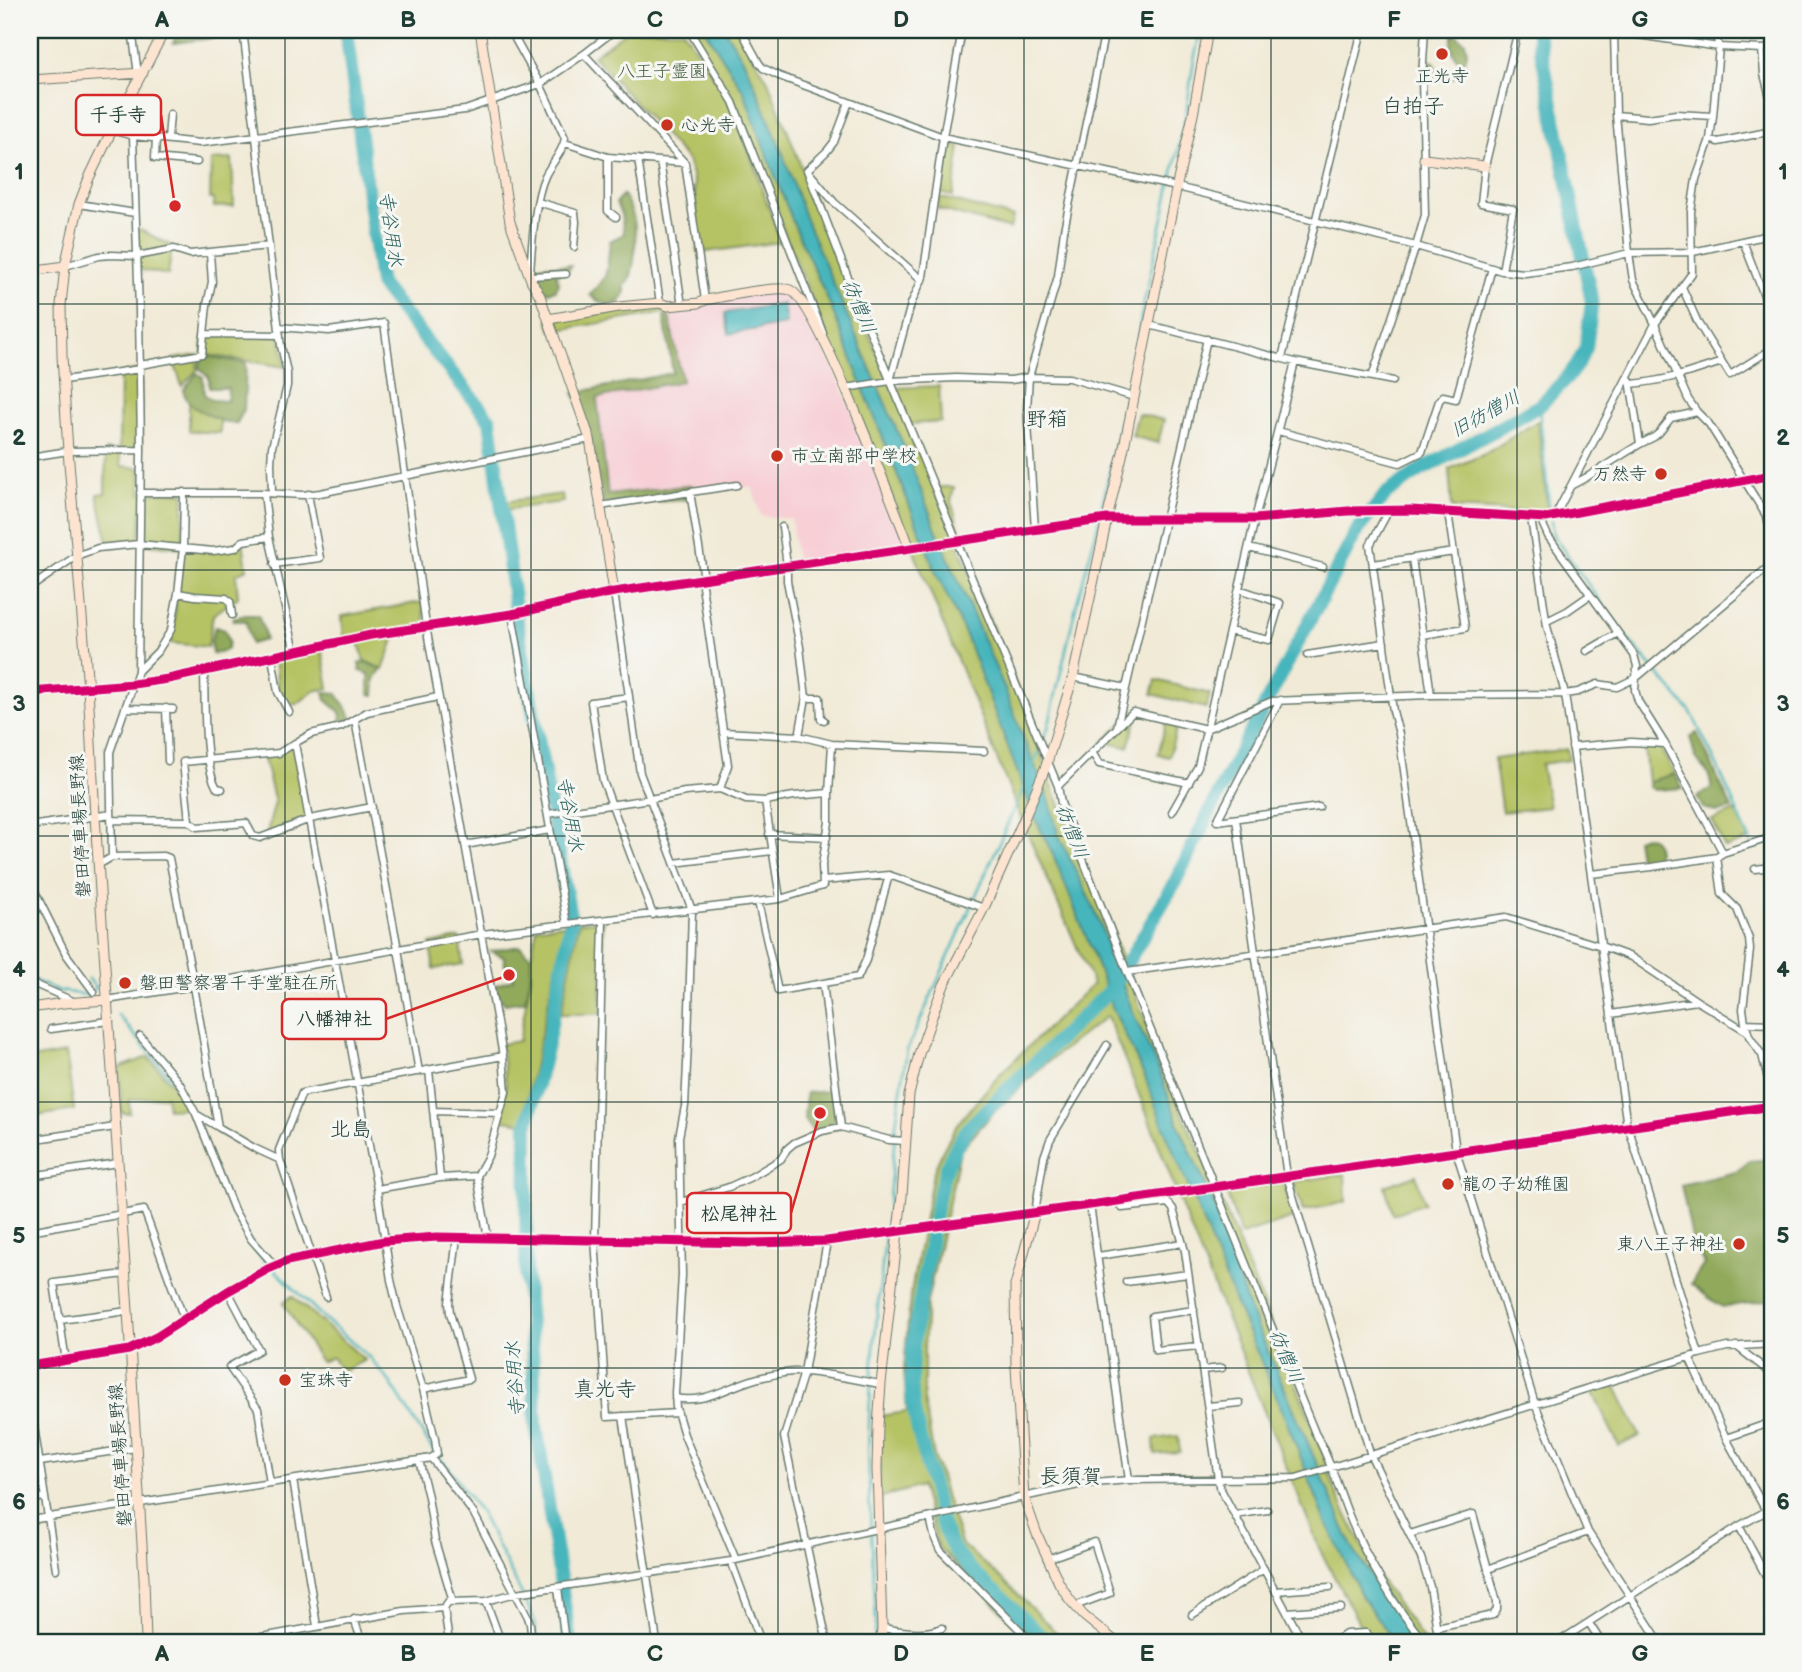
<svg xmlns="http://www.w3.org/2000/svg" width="1802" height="1672" font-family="'Balsamiq Sans','Klee One',sans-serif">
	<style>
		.built { fill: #f7cfd5 }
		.green { fill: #b6c365; stroke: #6a804c; stroke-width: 2 }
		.forest { fill: #90a95a; stroke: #587347; stroke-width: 2 }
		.water { fill: #46b5bc; stroke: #327978; stroke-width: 2 }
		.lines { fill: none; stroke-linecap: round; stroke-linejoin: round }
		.stream { stroke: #46b5bc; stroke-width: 2.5 }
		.river { stroke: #46b5bc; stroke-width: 14 }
		.street-casing { stroke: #687a6d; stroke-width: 9 }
		.secondary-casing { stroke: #687a6d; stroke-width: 11 }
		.street { stroke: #fff; stroke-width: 6 }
		.secondary { stroke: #fde4d1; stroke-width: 9 }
		.cycleway-casing { stroke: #f6f6f2; stroke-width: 13 }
		.cycleway { stroke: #d6006c; stroke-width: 9 }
		.grid { fill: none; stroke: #1f3d34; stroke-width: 2; stroke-opacity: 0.55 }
		.poi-dot { fill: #c8321e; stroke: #f6f6f2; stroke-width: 2.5 }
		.labels { text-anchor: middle; stroke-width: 6; stroke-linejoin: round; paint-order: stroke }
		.park-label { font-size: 18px; fill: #455e40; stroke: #f6f6f2 }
		.poi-label { font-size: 18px; fill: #1f3d34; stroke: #f6f6f2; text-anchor: start }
		.street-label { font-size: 18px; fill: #1f3d34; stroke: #f6f6f2 }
		.water-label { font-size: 19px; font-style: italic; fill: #2b615d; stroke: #f6f6f2 }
		.quarter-label { font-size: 21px; fill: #1f3d34; stroke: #f6f6f2 }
		.leader { fill: none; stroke: #d62828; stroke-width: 2.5 }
		.callout-dot { fill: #d62828; stroke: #f6f6f2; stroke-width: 2.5 }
		.callout { fill: #f6f6f2; stroke: #d62828; stroke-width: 2.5 }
		.callout-label { font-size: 19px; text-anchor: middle; font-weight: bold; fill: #1f3d34 }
		.neatline { fill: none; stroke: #1f3d34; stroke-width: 2.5 }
		.grid-label { font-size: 23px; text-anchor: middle; font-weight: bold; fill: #1f3d34 }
	</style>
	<rect width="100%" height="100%" fill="#f6f6f2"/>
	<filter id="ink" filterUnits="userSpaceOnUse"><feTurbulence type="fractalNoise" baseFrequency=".0143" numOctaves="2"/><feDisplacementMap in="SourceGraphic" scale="14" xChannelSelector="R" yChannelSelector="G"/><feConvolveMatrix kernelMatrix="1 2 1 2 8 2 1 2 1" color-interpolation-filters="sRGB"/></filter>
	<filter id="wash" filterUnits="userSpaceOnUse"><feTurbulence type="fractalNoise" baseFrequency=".00686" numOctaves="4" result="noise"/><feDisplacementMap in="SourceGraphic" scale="28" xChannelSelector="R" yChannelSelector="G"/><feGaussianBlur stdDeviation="1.57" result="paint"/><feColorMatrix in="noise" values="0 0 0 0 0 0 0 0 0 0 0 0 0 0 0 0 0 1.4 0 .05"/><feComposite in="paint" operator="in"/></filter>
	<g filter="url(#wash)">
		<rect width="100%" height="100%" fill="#f1ead7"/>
		<path class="built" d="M787 289 814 322 910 548 797 565 791 519 761 516 752 487 690 492 694 485 608 495 597 397 678 383 668 306Z"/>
		<path class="green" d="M628 30H683L718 84 690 30H738L768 81 845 279 892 388 939 386 941 422 908 424 934 487H954L951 501 961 535 955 537 1029 716 1051 784 1094 887 1172 1091 1211 1176 1310 1418 1337 1495 1376 1574 1425 1642H1375L1362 1629 1320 1550 1183 1210 1147 1114 1107 1016 1045 1064 992 1114 960 1151 927 1302 924 1350V1399L933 1452 947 1501 962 1545 1001 1578 1066 1642H1032L938 1547 921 1486 879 1498V1416L907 1412 904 1370 910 1298 933 1173 943 1150 958 1123 1000 1074 1093 984 1021 818 833 350 737 119 781 242 698 253 694 183 688 161 593 56Z
			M946 143 960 147 953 196 940 193Z
			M232 159 234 206 214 207 213 199H210L211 160Z
			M939 197 1013 217 1010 229 938 209Z
			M136 230H141L172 246 168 275 137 269V256L163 250 138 251Z
			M668 306V312L552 331 548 319Z
			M204 334 280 335 286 367 202 354Z
			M198 355 197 370 182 386 173 359Z
			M140 369 141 450H120L121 466 141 468V493L184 492 183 548 226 550 243 541 247 569 236 574 238 597 213 615 208 647 171 643 183 548 144 544 141 508 139 544 109 546 97 494 105 493 106 450H119L120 374Z
			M189 402 196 408 220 420V433L189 431Z
			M1138 414 1164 420 1158 443 1132 436Z
			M1538 421 1548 513 1452 508 1449 469 1485 454Z
			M562 494 563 502 503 510 502 502Z
			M422 602 426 626 397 631 383 670 364 660 358 638 344 641 342 616Z
			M322 649 329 688 314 691 297 704 285 705 278 692 275 656Z
			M1156 680 1210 694 1206 708 1152 694Z
			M1133 712 1138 713 1128 747 1103 742Z
			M1166 723 1177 726 1169 757 1158 754Z
			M295 743 308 820 266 836 275 802 263 755 279 753Z
			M1644 747 1660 748 1675 774 1648 782Z
			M1567 749 1569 760 1541 764 1549 807 1502 812 1494 759Z
			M1736 811 1750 839 1725 848 1712 820Z
			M603 920 601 1014H561L579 922Z
			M565 924 522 1123 499 1119 506 1085 501 1044 519 1041 531 977V957L537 927Z
			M459 938 463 964 434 969 430 944Z
			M66 1053 74 1110 30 1117V1059Z
			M148 1057 178 1091 185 1108 168 1109 166 1096 129 1100 130 1113H122L119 1068Z
			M1345 1174 1346 1202 1303 1211 1294 1182Z
			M1416 1175 1424 1203 1393 1214 1385 1186Z
			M1284 1183 1293 1218 1241 1235 1226 1192Z
			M292 1296 365 1360 342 1372 332 1357 321 1362 283 1303Z
			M1615 1385 1640 1436 1619 1446 1592 1391Z
			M1178 1436 1180 1452 1155 1454 1154 1439Z"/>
		<path class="forest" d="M179 30H279L173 43Z
			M1454 33 1465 42 1467 52 1461 75 1445 81 1422 79 1423 64 1427 60 1434 62 1437 72 1452 71 1458 69 1459 61C1451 51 1449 45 1454 33Z
			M623 195C628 203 632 210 634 220 637 235 635 267 629 281 628 283 626 284 625 285 624 290 626 292 624 296 617 310 598 303 590 295 594 289 602 282 605 276 608 269 609 250 610 241L624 234 621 214 616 203Z
			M538 265H571L569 270 556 274 559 283 556 290 548 292 541 287 534 270Z
			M664 316H669L682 381 597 398 608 495 692 485 684 500 604 505 590 439 574 393 673 373Z
			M201 357H210L246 363 244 409 237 423H226L195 408 187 400 183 391 197 373 203 377 204 394 212 400 227 401 228 388H209V377L199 369Z
			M245 615H258L264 631 265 640 251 644 246 621H234L233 618Z
			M215 627 225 630 229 642 227 649 222 652 212 654 211 642Z
			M365 662 382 669 375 679 374 695H369V674L360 671 359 663Z
			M324 692 337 693C340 702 350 709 351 718L342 723 340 712 326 700Z
			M1697 733 1732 809 1717 812 1703 808 1697 797 1711 789C1712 773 1702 768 1695 756 1693 750 1692 743 1690 737Z
			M1675 774 1683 788 1654 790 1649 787 1648 782 1650 781Z
			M1645 836 1652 838 1657 845V856C1650 862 1647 861 1639 858L1636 839Z
			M520 946 531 957C531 973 530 987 525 1001L505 1004 496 994V985L513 979 514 972 509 965 505 966 504 957 491 951Z
			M830 1091 837 1100 841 1127 815 1134 804 1119 806 1093Z
			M1772 1159V1300L1723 1307 1709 1298 1691 1284 1704 1264 1692 1238 1681 1185 1736 1172 1750 1161Z"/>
		<path class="water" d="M705 30H725L744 61 757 90 783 154 806 220 905 449 936 529 1004 687 1027 747 1050 802 1058 834 1095 911 1135 1017 1160 1073 1180 1128 1213 1201 1248 1306 1288 1396 1353 1549 1416 1642 1394 1641 1363 1599 1326 1522 1278 1400 1237 1307 1194 1200 1167 1136 1145 1077 1113 1009 1093 954 1054 857 1034 816 966 636 935 570 831 307 795 227 759 135 744 92Z
			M783 304 786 324 729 334 725 313Z"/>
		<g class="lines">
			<path class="stream" d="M1539 406 1550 513
				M1551 520 1553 535 1622 632 1691 712 1721 774 1753 848 1772 842
				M1042 742 1048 728 1076 606 1096 532 1138 341 1141 316 1186 114 1194 59 1201 30
				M1033 765 1040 749
				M30 871 35 885
				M30 979 59 991 87 995 96 988 88 978
				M118 1015 174 1082
				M188 1105 229 1206
				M232 1212 257 1253 270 1266
				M886 1231 896 1124 907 1050 1024 787
				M275 1270 325 1319 368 1356 390 1382 434 1452 449 1468 481 1514 531 1612 534 1620 537 1642
				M874 1642 876 1621C873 1555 867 1489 869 1423 871 1361 879 1299 885 1237"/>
			<path class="river" d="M346 30 380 284 490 420 517 622 571 921 547 1045 527 1126 526 1276 533 1362 536 1425 570 1642
				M1047 1642 996 1592 990 1590 988 1586C977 1575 964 1564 955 1551 941 1531 937 1504 931 1481 924 1452 914 1422 912 1393 909 1345 921 1296 929 1250 937 1204 940 1163 970 1126L1113 987 1174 884 1227 777 1358 529 1387 493 1421 470 1539 406 1567 378 1578 363 1586 348 1592 302 1537 30"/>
		</g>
	</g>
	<g filter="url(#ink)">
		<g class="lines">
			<g class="street-casing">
				<path id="street" d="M132 30 138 74
					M243 30 281 346 287 372V386L272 447 271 464 272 493
					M510 30 540 84 565 138C563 153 551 163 545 176 534 200 532 247 530 273
					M689 30 733 102 823 333
					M741 30 759 63 763 68 779 76 943 137 1177 187 1416 246 1502 271 1525 273 1572 267 1629 253 1693 252 1760 237 1772 232
					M1604 30 1719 47 1762 49 1772 48
					M1614 31 1616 115 1629 253 1633 280 1655 324 1688 399 1697 412 1709 424 1744 480 1767 517 1772 537
					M1762 49 1764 74 1772 105
					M584 54 685 163 705 300
					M849 102 834 142 827 151 807 170 834 202 922 280
					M1616 115 1648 118 1676 114 1713 116
					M112 130 133 136 200 143 465 110 540 84 584 54 615 30
					M156 138 155 158 197 162
					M168 139 170 114
					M1710 139 1718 142 1772 131
					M565 143 608 157 685 163
					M608 157V211L616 217
					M638 159 660 303
					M660 161 682 305
					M807 170 852 288 1058 786 1061 803 1127 972 1315 1433C1331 1460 1338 1489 1350 1518 1367 1560 1395 1608 1425 1642
					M538 202 575 213 576 222 574 247
					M79 204 135 213
					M1743 241 1772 316
					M65 266 99 256 111 255 137 256 174 249 190 254 269 246
					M1502 271 1513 209 1481 203 1485 166 1518 30
					M531 276 566 274
					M1682 287 1698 323 1730 375 1772 349
					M1149 325 1295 362 1393 381
					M279 327 329 331 384 323 426 626 503 1056 506 1092 488 1156 477 1176 488 1238
					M204 334 280 335
					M1282 358 1362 30
					M140 365 202 354 207 305 212 282 210 253
					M1372 377 1416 246 1425 215 1422 77 1425 30
					M64 380 140 369
					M1630 380 1640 444
					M890 381 911 304 923 277 943 137 962 30
					M1631 384C1665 381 1689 373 1722 362
					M846 388 890 381 956 378 1011 380 1029 377 1069 378 1134 397
					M1278 431 1400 463 1422 452 1439 401 1443 396 1456 399 1492 268
					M30 457 68 451 141 450
					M1572 485 1587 477 1640 444 1654 437 1659 433 1671 418 1697 412
					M690 492 704 578
					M140 493H264L303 495 320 493 590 439
					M264 493 269 537 295 652
					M600 506 737 485
					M1389 510 1370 545 1393 711 1399 734 1456 1151 1535 1404 1588 1532 1660 1642
					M1555 516 1655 324 1692 273 1691 212 1696 179 1710 139 1713 116 1719 47 1714 30
					M1531 518 1547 626 1565 694 1627 1126
					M1540 518 1548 536 1634 655 1637 666 1635 690 1638 701 1665 744 1723 853
					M782 527 787 566V581L800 647 806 698 799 736
					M1035 529 1027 409 1029 377 1058 276 1064 230 1105 30
					M1249 548 1323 567
					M1412 558 1431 695
					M274 564 320 558 308 494
					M1373 564 1454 552
					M30 588 76 556 98 548 139 544 213 551 235 548 243 541 269 537
					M614 592 640 773 692 910 688 1043 685 1106 679 1137 682 1275 675 1393 676 1408 684 1435 736 1560
					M178 593 195 596 226 598 230 601 232 615
					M512 614 567 924
					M1547 621 1567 611 1590 595
					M1229 631 1269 640 1280 603 1239 589
					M1423 635 1465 628 1448 512
					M1587 651 1618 633
					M1307 655 1384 643
					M272 657 278 692 289 712
					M138 671 158 651 171 630 178 593 183 548 184 492
					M204 672C205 700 203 766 217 788L222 789
					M1073 677 1126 688
					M629 697 591 702 603 781 653 915
					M806 698H820L821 719 824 720
					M1280 700 1217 821 1319 807
					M125 708 173 709
					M166 708 168 761
					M355 720 398 949 419 1072
					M1117 727 1207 339
					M723 732 799 736 832 744 984 751
					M295 743 311 734 341 727 367 712 438 697
					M1572 747 1631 742 1665 744
					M1092 752 1099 764 1189 783
					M1058 786 1133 712 1206 729 1272 701 1431 695 1565 694 1578 692 1598 684 1617 687 1636 678 1772 564
					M720 789 746 800 765 801 794 796 829 793
					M765 801 780 899
					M1172 812 1198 766 1255 519 1295 362
					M548 814 650 799 685 792 720 789 728 765 701 579
					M1236 819 1287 1176 1371 1456 1421 1558 1430 1587 1439 1642
					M111 820 189 821 197 827 246 823 253 836 260 838 310 819 372 807
					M30 826 111 814
					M769 834 827 837
					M465 845 550 830
					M112 857 110 752 138 671 141 450 139 310 133 136
					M1717 857 1722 894 1737 909 1749 939 1750 950 1743 1009 1745 1023 1749 1036 1762 1055 1772 1095
					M674 863 772 851
					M98 865 112 857 164 856 169 858 194 986 218 1127 254 1148 280 1160
					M1755 869 1772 867
					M1591 874 1652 867 1717 857 1723 853 1772 837
					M823 881 889 875 984 908
					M30 882 66 954 94 992
					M758 902 778 991 858 977 866 960 889 875
					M603 920 595 1239 607 1417 678 1413
					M1127 972 1506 917 1601 946 1631 957 1697 1001 1748 1032
					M30 982 73 1001
					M823 983 841 1127
					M107 1000 194 986 482 934 780 899 823 886 822 865 829 822V793L832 744
					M1611 1014 1697 1001
					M1745 1023 1772 1024
					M51 1029 108 1021
					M140 1036 180 1084 196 1114 234 1210 251 1239 275 1266
					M429 1070 440 1178
					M433 1111 500 1113
					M196 1114 218 1127
					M1628 1126 1699 1354
					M30 1140 115 1127
					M30 1176 118 1163
					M377 1189 440 1178 477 1176
					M1116 1201 1122 1208 1168 1203 1173 1209 1185 1251 1219 1486 1303 1642
					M681 1202 729 1187 751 1177 781 1159 787 1149 794 1143 822 1131 841 1127 889 1140 906 1141
					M1090 1205 1129 1480
					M1035 1212 1044 1157 1050 1140 1107 1045
					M30 1231 144 1210 184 1319
					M827 1241 804 1372 784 1437 827 1642
					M1098 1256 1183 1243
					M1126 1282 1188 1274
					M228 1291 259 1350 229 1367 258 1409 270 1483
					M326 1297 280 1160 279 1150 302 1093 503 1056
					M30 1310 34 1309
					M1194 1310 1152 1316 1156 1350 1199 1346
					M60 1320 128 1311
					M1736 1346 1772 1374
					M1689 1357 1726 1438 1766 1511
					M66 1361 54 1283 125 1274
					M1202 1370 1222 1368
					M423 1389 469 1379 450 1313 449 1303 457 1237
					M675 1398C708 1405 732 1383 763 1377 776 1374 793 1371 806 1372 831 1374 856 1380 881 1384
					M1208 1406 1240 1403
					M623 1416 657 1642
					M30 1420H33L56 1569
					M1726 1438 1772 1422
					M431 1458 474 1514 528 1617 530 1624 532 1642
					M419 1460 428 1497 435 1541 452 1598 448 1602
					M40 1462 136 1448
					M293 1480 317 1626
					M30 1499 45 1497
					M1235 1515 1267 1510
					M930 1518 935 1539 940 1550 1032 1642
					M30 1520 419 1460 431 1458 437 1454 435 1439 423 1389 397 1306 391 1280 377 1189 295 743 279 753 183 762 189 821
					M1739 1526 1772 1587
					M1410 1534 1473 1514 1497 1602V1609L1493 1615 1437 1627
					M1047 1559 1094 1542 1110 1593 1075 1606
					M731 1561 761 1642
					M1488 1569 1588 1532
					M558 1588 565 1642
					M1276 1591 1330 1587
					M486 1601 501 1642
					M444 1608 449 1642
					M1287 1612 1341 1608
					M1192 1615 1264 1569
					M354 1619 362 1642
					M1589 1623 1601 1642
					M882 1628C903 1631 922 1636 942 1628
					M234 1642 404 1611 444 1608 448 1602 486 1601 516 1593 731 1561 1083 1484 1129 1480 1296 1478 1699 1354 1727 1347 1772 1344
					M1334 1642 1346 1634 1366 1633 1374 1642
					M1558 1642 1739 1526 1772 1508
					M1767 1642 1772 1638"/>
			</g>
			<g class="secondary-casing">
				<path id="secondary" d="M480 30 510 222 531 280 540 296 590 439 614 592
					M30 80 143 73
					M1424 159 1485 166
					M30 271 65 266
					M548 319 619 307 660 303 668 306 699 303 705 300C722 297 778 285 790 290 818 302 894 509 910 548
					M30 692 133 684 168 679 371 635 512 614 614 592 1107 519H1255L1348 511 1411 510 1546 518 1772 475
					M30 1008 64 1003 107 1000
					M1035 1212 1015 1286 1016 1367 1024 1497 1037 1534 1059 1583 1070 1600 1084 1616 1116 1642
					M30 1366 129 1350 158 1336 228 1291 268 1269 287 1261 384 1241 437 1237 751 1243 827 1241 1090 1205 1772 1106
					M146 1642 144 1578 128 1311 95 816 88 688 68 451 62 356 61 305 65 266 79 204 89 178 112 130 165 30
					M881 1642 882 1628 877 1469 878 1426 881 1384 902 1196 909 1095 919 1054 936 1005 944 985 984 908 1024 819 1046 766 1073 677 1107 519 1123 452 1178 180 1193 115 1208 30"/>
			</g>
			<use href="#street" class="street"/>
			<use href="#secondary" class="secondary"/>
			<g class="cycleway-casing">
				<path id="cycleway" d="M30 692 133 684 168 679 371 635 512 614 614 592 1107 519H1255L1348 511 1411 510 1546 518 1772 475
					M30 1366 129 1350 158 1336 228 1291 268 1269 287 1261 384 1241 437 1237 751 1243 827 1241 1090 1205 1772 1106"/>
			</g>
			<use href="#cycleway" class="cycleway"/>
		</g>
	</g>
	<path class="grid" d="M285 30V1642M531 30V1642M778 30V1642M1024 30V1642M1271 30V1642M1517 30V1642M30 304H1772M30 570H1772M30 836H1772M30 1102H1772M30 1368H1772"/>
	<g class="poi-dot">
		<circle cx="1442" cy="54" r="7"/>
		<circle cx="667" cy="125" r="7"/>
		<circle cx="777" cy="456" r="7"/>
		<circle cx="1661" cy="474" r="7"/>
		<circle cx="125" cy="983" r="7"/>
		<circle cx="1448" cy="1184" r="7"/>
		<circle cx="1739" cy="1244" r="7"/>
		<circle cx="285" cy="1380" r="7"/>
	</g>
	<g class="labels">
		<g class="park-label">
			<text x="662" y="77">八王子霊園</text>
		</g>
		<g class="poi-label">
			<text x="1442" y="82" text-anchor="middle">正光寺</text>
			<text x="681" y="131">心光寺</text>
			<text x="791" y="462">市立南部中学校</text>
			<text x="1647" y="480" text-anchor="end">万然寺</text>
			<text x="139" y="989">磐田警察署千手堂駐在所</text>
			<text x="1462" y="1190">龍の子幼稚園</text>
			<text x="1725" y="1250" text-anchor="end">東八王子神社</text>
			<text x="299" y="1386">宝珠寺</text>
		</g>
		<g class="street-label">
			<text transform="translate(80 826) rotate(-93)" y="6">磐田停車場長野線</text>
			<text transform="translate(120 1455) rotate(-94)" y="6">磐田停車場長野線</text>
		</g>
		<g class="water-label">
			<text transform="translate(392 229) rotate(82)" y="7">寺谷用水</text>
			<text transform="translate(860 306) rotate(68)" y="7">彷僧川</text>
			<text transform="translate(1485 413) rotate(-29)" y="7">旧彷僧川</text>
			<text transform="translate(571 814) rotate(80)" y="7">寺谷用水</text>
			<text transform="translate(1073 831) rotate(69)" y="7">彷僧川</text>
			<text transform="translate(1287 1356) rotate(67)" y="7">彷僧川</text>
			<text transform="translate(514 1379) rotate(-94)" y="7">寺谷用水</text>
		</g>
		<g class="quarter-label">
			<text x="1413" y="113">白拍子</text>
			<text x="1047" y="426">野箱</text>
			<text x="351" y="1136">北島</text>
			<text x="605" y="1396">真光寺</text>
			<text x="1071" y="1483">長須賀</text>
		</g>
	</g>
	<path class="leader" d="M175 206L161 115M509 975L386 1019M820 1113L791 1213"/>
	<g class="callout-dot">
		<circle cx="175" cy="206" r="7"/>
		<circle cx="509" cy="975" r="7"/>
		<circle cx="820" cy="1113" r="7"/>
	</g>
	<g class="callout">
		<rect x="76" y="95" width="85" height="40" rx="7"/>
		<rect x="282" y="999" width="104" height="40" rx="7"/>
		<rect x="687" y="1193" width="104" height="40" rx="7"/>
	</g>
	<g class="callout-label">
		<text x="118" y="121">千手寺</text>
		<text x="334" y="1025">八幡神社</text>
		<text x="739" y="1220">松尾神社</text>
	</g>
	<rect width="1802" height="1672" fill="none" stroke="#f6f6f2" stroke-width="77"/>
	<rect x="38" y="38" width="1726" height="1596" class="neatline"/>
	<g class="grid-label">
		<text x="162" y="27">A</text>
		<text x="408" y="27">B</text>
		<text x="655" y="27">C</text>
		<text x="901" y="27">D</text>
		<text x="1147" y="27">E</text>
		<text x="1394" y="27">F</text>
		<text x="1640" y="27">G</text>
		<text x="19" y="179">1</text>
		<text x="1783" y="179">1</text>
		<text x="19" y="445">2</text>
		<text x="1783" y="445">2</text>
		<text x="19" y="711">3</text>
		<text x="1783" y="711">3</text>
		<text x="19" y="977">4</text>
		<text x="1783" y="977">4</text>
		<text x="19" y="1243">5</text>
		<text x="1783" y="1243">5</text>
		<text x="19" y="1509">6</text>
		<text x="1783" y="1509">6</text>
		<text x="162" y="1661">A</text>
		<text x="408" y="1661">B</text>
		<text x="655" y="1661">C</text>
		<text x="901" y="1661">D</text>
		<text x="1147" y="1661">E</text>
		<text x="1394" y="1661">F</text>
		<text x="1640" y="1661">G</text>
	</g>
</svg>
